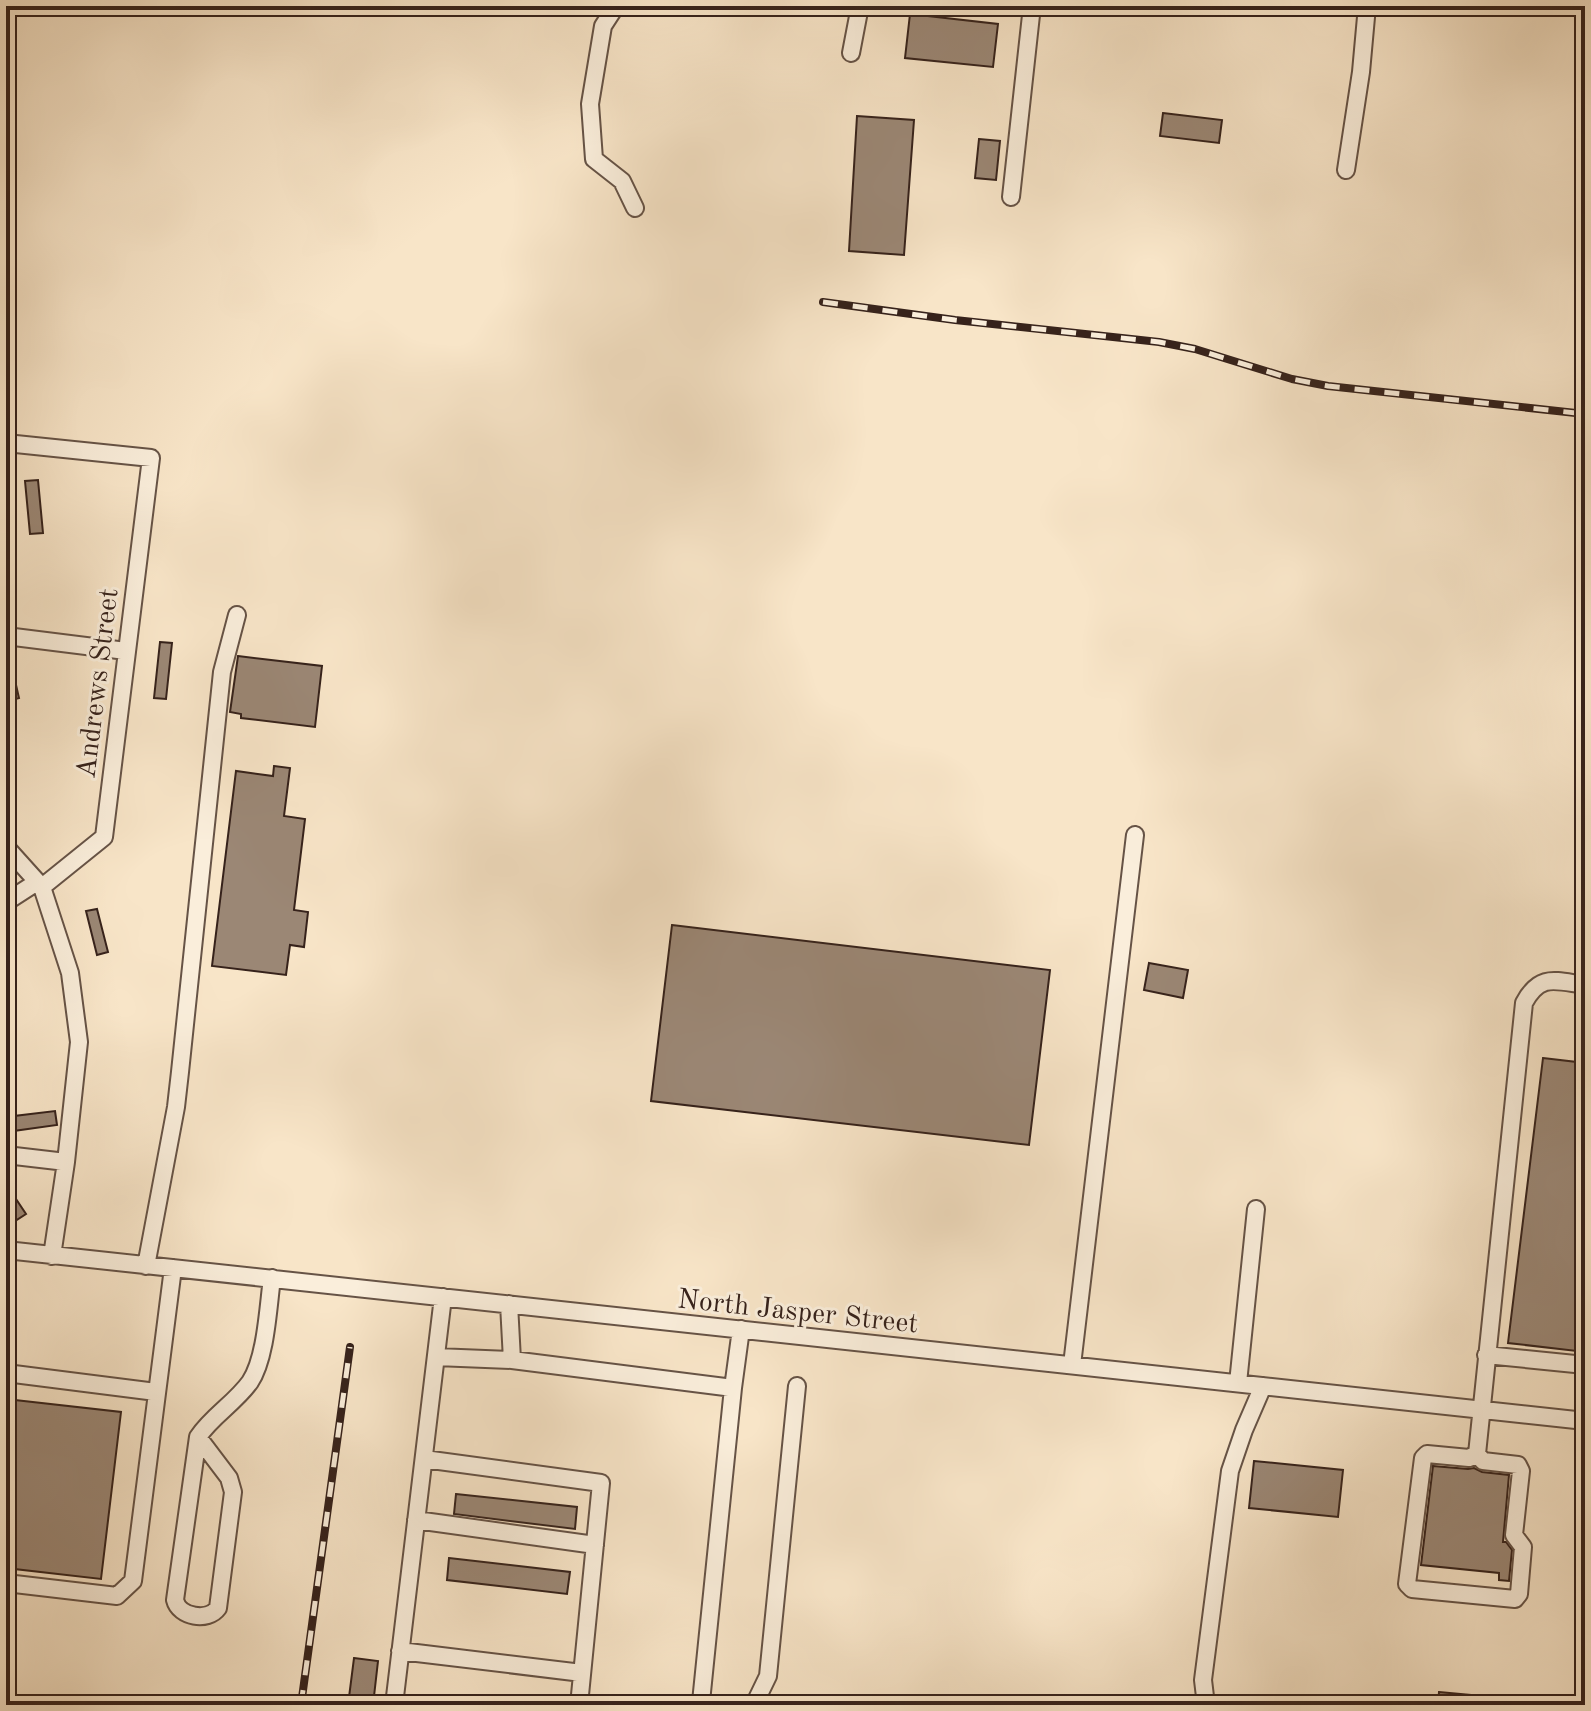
<svg xmlns="http://www.w3.org/2000/svg" width="1591" height="1711" font-family="'Old Standard TT',serif">
	<style>
		.building { fill: #9b8775; stroke: #36221b; stroke-width: 2 }
		.lines { fill: none; stroke-linecap: round; stroke-linejoin: round }
		.minor-casing { stroke: #665346; stroke-width: 20 }
		.minor { stroke: #faeedb; stroke-width: 16 }
		.rail-casing { stroke: #36221b; stroke-width: 8 }
		.rail { stroke: #faeedb; stroke-width: 5; stroke-dasharray: 15; stroke-linecap: butt }
		.labels { text-anchor: middle; stroke-width: 6; stroke-linejoin: round; paint-order: stroke }
		.street-label { font-size: 28px; fill: #36221b; stroke: #faeedb }
	</style>
	<rect width="100%" height="100%" fill="#f8e5c8"/>
	<filter id="stains"><feTurbulence type="fractalNoise" baseFrequency=".0025" numOctaves="4"/><feColorMatrix values="0 0 0 0 .2 0 0 0 0 .09 0 0 0 0 .02 0 0 0 .5 -.17"/></filter>
	<radialGradient id="worn" r=".72"><stop offset=".6" stop-color="#630" stop-opacity="0"/><stop offset="1" stop-color="#630" stop-opacity=".3"/></radialGradient>
	<path class="building" d="M910 14 998 24 993 67 905 58Z
		M1163 113 1222 120 1219 143 1160 136Z
		M857 116 914 120 904 255 849 251Z
		M979 139 1000 141 996 180 975 178Z
		M38 480 43 533 30 534 25 481Z
		M160 642 172 643 166 699 154 698Z
		M238 656 322 666 315 727 241 718V714L230 712Z
		M11 663 19 698 8 701 6 664Z
		M274 766 290 768 284 816 305 819 294 910 308 912 304 947 290 945 286 975 212 966 236 771 273 776Z
		M97 909 108 952 97 955 86 911Z
		M672 925 1050 970 1029 1145 651 1101Z
		M1149 963 1188 970 1183 998 1144 990Z
		M1543 1058 1585 1063V1352L1508 1343Z
		M55 1111 57 1125 6 1132V1117Z
		M6 1184 26 1214 15 1221 6 1207Z
		M6 1399 121 1412 101 1579 6 1568Z
		M1254 1461 1343 1470 1338 1517 1249 1508Z
		M1433 1466 1468 1469 1474 1468 1482 1472 1509 1475 1503 1542H1506L1512 1550 1509 1581 1499 1580V1573L1421 1565Z
		M456 1494 577 1507 575 1529 454 1514Z
		M449 1558 570 1572 567 1594 447 1580Z
		M354 1658 378 1661 373 1705H348Z
		M1439 1692 1481 1696 1480 1705H1438Z"/>
	<g class="lines">
		<g class="minor-casing">
			<path id="minor" d="M616 6 603 26 590 104 594 159 622 181 635 208
				M851 53 860 6
				M1346 170 1361 72 1367 6
				M1011 197 1032 6
				M6 443 151 458 104 837 42 887
				M6 636 126 651
				M6 847 42 887 70 973 79 1042 66 1162 52 1256
				M6 902 37 882
				M6 1155 66 1162
				M6 1250 1585 1421
				M146 1266 176 1107 180 1072 222 672 237 615
				M509 1304 512 1360 733 1388
				M1486 1355 1585 1365
				M436 1357 512 1360
				M1072 1365 1135 835
				M6 1373 156 1392
				M1238 1383 1256 1209
				M198 1437 229 1478 233 1492 218 1608C208 1622 179 1617 175 1600L198 1437C212 1416 235 1403 250 1382 266 1358 268 1308 272 1278
				M1477 1454 1483 1461 1518 1465 1521 1471 1514 1535 1523 1547 1519 1594 1515 1599 1412 1589 1407 1584 1423 1458 1427 1454 1469 1458 1477 1454 1524 1003C1540 973 1555 981 1585 985
				M424 1459 601 1483 579 1705
				M416 1520 595 1545
				M6 1583 117 1596 133 1581 173 1268
				M400 1651 582 1673
				M394 1705 443 1297
				M687 1705 701 1702 733 1388 741 1329
				M754 1705 768 1676 797 1386
				M1206 1705 1203 1680 1230 1471 1244 1430 1263 1386"/>
		</g>
		<use href="#minor" class="minor"/>
		<g class="rail-casing">
			<path id="rail" d="M823 302 955 320 1159 342 1195 349 1292 379 1328 386 1585 414
				M301 1705 350 1347"/>
		</g>
		<use href="#rail" class="rail"/>
	</g>
	<g class="labels">
		<g class="street-label">
			<text transform="translate(96 683) rotate(-83)" y="10">Andrews Street</text>
			<text transform="translate(798 1310) rotate(6)" y="10">North Jasper Street</text>
		</g>
	</g>
	<rect width="1591" height="1711" fill="none" stroke="#f8e5c8" stroke-width="32"/>
	<rect x="8" y="8" width="1575" height="1695" fill="none" stroke="#36221b" stroke-width="4"/>
	<rect x="16" y="16" width="1559" height="1679" fill="none" stroke="#36221b" stroke-width="2"/>
	<rect width="100%" height="100%" filter="url(#stains)"/>
	<rect width="100%" height="100%" fill="url(#worn)"/>
</svg>
